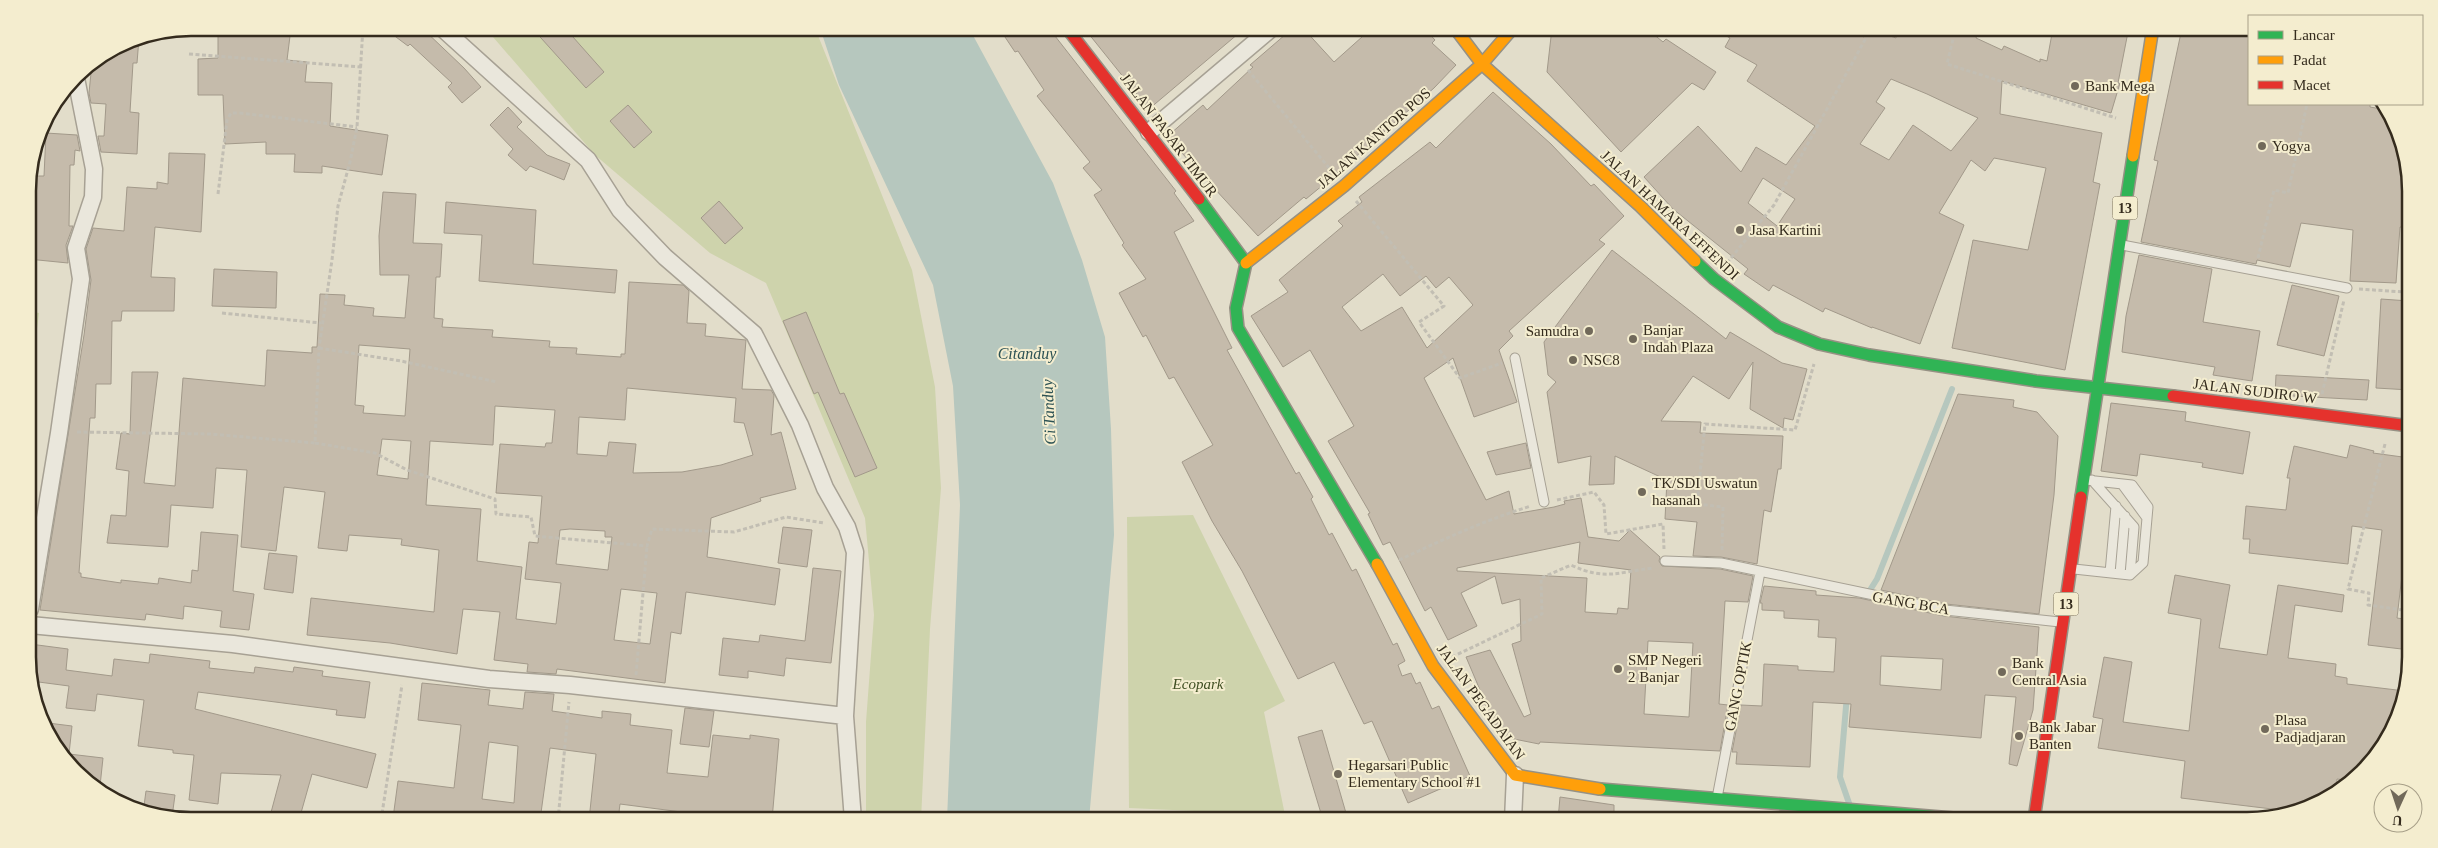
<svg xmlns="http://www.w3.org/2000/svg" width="2438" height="848" font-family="'Times New Roman',serif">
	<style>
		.green { fill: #ced3ac }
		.water { fill: #b6c7be }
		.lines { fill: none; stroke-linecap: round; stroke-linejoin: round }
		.stream { stroke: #b6c7be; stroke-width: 6 }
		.building { fill: #c5bbab; stroke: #a2998a; fill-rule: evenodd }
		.lane-casing { stroke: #a7a194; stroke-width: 11 }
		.street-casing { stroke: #a7a194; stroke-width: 19 }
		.fast-casing { stroke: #969184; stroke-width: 14 }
		.slow-casing { stroke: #969184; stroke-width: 14 }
		.jam-casing { stroke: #969184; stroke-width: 14 }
		.path { stroke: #c2beb3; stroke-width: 3; stroke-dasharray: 4 2.5; stroke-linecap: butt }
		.lane { stroke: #eae7dc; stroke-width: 9 }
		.street { stroke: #eae7dc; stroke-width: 16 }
		.fast { stroke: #30b455; stroke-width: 11 }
		.slow { stroke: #ff9f0a; stroke-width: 11 }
		.jam { stroke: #e5322d; stroke-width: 11 }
		.poi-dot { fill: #71695a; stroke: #f4edcf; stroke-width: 2 }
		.labels { text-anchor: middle; stroke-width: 4; stroke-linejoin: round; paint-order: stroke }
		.shield { fill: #f4edcf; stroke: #6e6552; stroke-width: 1 }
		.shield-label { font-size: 14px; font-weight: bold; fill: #342b1d }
		.poi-label { font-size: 15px; fill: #342b1d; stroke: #f4edcf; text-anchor: start }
		.street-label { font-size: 15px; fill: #342b1d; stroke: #f4edcf }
		.park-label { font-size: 15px; font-style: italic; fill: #415024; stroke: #f4edcf }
		.water-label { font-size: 16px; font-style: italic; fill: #2c5254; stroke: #f4edcf }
		.rim { fill: none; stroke: #342b1d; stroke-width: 2.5 }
	</style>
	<rect width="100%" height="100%" fill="#e2ddca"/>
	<path class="green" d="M480 28H815L912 270 935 387 941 488 930 629 921 820H866V722L874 615 865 518 766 283 710 253 595 155 493 37Z
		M29 311 39 313 29 393Z
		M1193 515 1285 701 1264 712 1285 815 1129 808 1127 517Z"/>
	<path class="water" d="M820 28H969L1053 183 1082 260 1105 337 1111 429 1114 535 1089 820H947L960 505 953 386 933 285 839 85Z"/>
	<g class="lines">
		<path class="stream" d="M1865 608V598L1877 579 1952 389
			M1847 695 1840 777 1850 806"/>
	</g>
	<path class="building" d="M218 28H291L287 60 307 62 305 82 332 83 330 126 388 135 382 175 322 166V173L294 172 295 154H266V142L225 144 223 95H198V59L218 58Z
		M384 28H422L464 68 481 87 462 103 448 87 452 83 410 44 408 46Z
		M532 28H565L604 72 586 88Z
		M999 28H1052L1055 36 1176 191 1174 193 1194 221 1174 232 1232 348 1227 350 1296 474 1299 472 1313 497 1311 499 1329 535 1332 533 1352 571 1356 569 1393 645 1397 643 1405 661 1398 665 1402 676 1411 673 1416 684 1420 682 1432 709 1439 706 1470 776 1408 803 1372 721 1364 724 1334 662 1298 679 1242 571 1212 521 1182 462 1213 445 1174 377 1169 379 1146 335 1143 337 1119 293 1146 279 1122 245 1124 243 1094 195 1102 190 1083 168 1090 162 1037 96 1044 90 1018 51 1015 52Z
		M1084 28H1245L1149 109Z
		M1293 28H1303L1334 62 1372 28H1424L1435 40 1432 43 1456 65 1434 88 1329 180 1306 199 1304 197 1258 236 1181 152 1169 135 1203 105 1207 110 1253 67 1250 65Z
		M1552 28H1646L1663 42 1666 39 1716 72 1704 90 1692 83 1621 152 1547 72Z
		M1712 28H1843L1864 37 1867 28 1896 38 1897 28H1979L1976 38 2002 50 2004 46 2040 62V59L2047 61 2053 28H2101L2128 32 2118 83H2120L2111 113 2002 81 2000 114 2102 133 2093 182 2100 184 2065 370 1952 348 1973 240 2028 250 2046 168 1994 158 1985 171 1971 160 1939 213 1964 225 1920 344 1872 327V328L1825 308 1823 312 1773 285 1769 291 1744 274 1748 269 1673 209 1644 177 1698 126 1741 172 1756 147 1786 165 1815 126 1747 81 1757 65 1725 47 1730 38ZM1891 79 1927 94 1978 118 1951 151 1913 125 1889 160 1860 144 1885 108 1876 102ZM1763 178 1795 199 1777 226 1748 203Z
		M2182 28H2249V104H2370V107L2387 110 2394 119 2409 170 2404 227H2400L2396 283 2350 281 2353 230 2301 223 2290 267 2257 260 2256 264 2141 242 2158 161 2154 160Z
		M139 38 137 63H133L130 112 139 113 137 154 101 152 98 136H104L106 104 91 103 89 93 92 63 129 40Z
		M1493 92 1551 144 1591 186 1594 184 1624 216 1599 240 1605 244 1509 331 1513 336 1499 350 1517 402 1474 417 1453 358 1424 378 1486 500 1509 491 1514 514 1554 507 1565 504 1564 501 1581 498 1588 537 1619 541 1630 530 1660 557 1659 561 1662 566 1720 569 1753 576 1748 602 1725 601 1719 704 1728 705 1720 751 1540 742 1539 744 1504 737 1480 706 1474 692 1480 690 1466 657 1490 650 1524 717 1531 714 1512 644 1521 641 1520 599 1502 604 1495 576 1461 593 1477 626 1448 640 1431 607 1425 611 1390 542 1383 545 1368 514 1370 513 1328 441 1354 426 1310 350 1283 367 1251 316 1288 292 1279 280 1343 226 1338 221 1362 202 1359 197 1430 142 1436 148ZM1383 274 1400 296 1426 276 1436 288 1449 277 1473 305 1427 348 1402 307 1361 331 1342 307ZM1580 542 1578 563 1631 570 1628 609 1618 608 1617 614 1585 612 1587 578 1457 571V568ZM1648 641 1693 643 1689 717 1644 714Z
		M628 105 652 132 634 148 610 121Z
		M508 107 522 122 517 127 547 155 570 164 564 180 530 166 526 171 508 155 513 149 490 125Z
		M46 133 77 135 80 151 75 150 74 165H70L69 226H73L66 245 68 263 28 259V180L29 176H44Z
		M169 153 205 154 201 232 155 227 151 277 175 278 174 311H122L121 321H112L111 384H96L95 418H90L79 573H81V577L121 583V580L158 584 159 578 191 583 192 570 198 571 201 532 238 535 233 591 254 594 249 630 220 627 222 611 184 606 183 619 146 614 145 620 40 610 84 335 91 280 86 249 93 228 124 231 127 187 157 189V182L168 184Z
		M383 192 416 194 413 243 442 244 440 277H436L434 318 443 319 442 327 493 330 492 337 550 341 549 347 577 348 576 354 621 357V354H625L629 282 683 285 689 291 687 323 706 324 705 336 746 340 742 389 771 390 774 395 771 435 781 432 796 489 760 498 761 501 711 518 707 557 780 569 775 605 686 592 681 634 671 632 665 683 557 669 556 674 527 672 528 664 494 660 500 612 463 609 457 654 390 643 307 635 311 598 434 612 439 550 401 545 402 539 349 535 347 551 318 548 325 492 284 487 276 551 241 547 247 470 216 468 213 508 171 505 168 547 107 543 111 515 126 516 129 471 116 469 121 433 130 434 132 372H158L144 483 175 486 183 378 265 386 267 350 312 353V347H317L320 294 345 295 344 305 374 308 373 316 405 318 409 275H380L379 236ZM359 345 410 349 405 416 363 413 364 406 355 405ZM627 388 736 398 734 422 744 423 753 455 721 465 682 472 633 473 636 444 609 442 607 456 577 454 579 417 625 420ZM495 406 555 410 552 443H546L545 447 500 444 496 493 542 496 538 543 529 542 525 579 561 583 556 624 516 619 522 567 477 561 481 509 426 505 430 441 493 445ZM382 439 411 441 408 479 377 475ZM570 529 605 531V537H612L608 570 556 564 560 530ZM621 589 657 593 650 644 614 640Z
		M719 201 743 228 725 244 701 218Z
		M446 202 536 210 533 264 617 270 615 293 479 281 482 235 444 233Z
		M1612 250 1726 339 1730 332 1782 363 1807 369 1793 420 1784 418 1783 428 1750 409 1753 362 1729 399 1693 376 1661 421 1701 422 1700 433 1783 436 1781 469H1778L1771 512 1764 510 1757 564 1721 557 1693 556 1697 522 1665 519 1667 480 1615 456 1614 484 1589 485 1591 456 1558 463 1547 392 1556 382 1548 375 1544 342Z
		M2139 255 2212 269 2203 322 2260 331 2252 381 2213 375 2215 367 2122 352 2126 316Z
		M214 269 277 272 276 308 212 306Z
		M2292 285 2339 296 2324 356 2277 345Z
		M2381 299 2409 301 2410 390 2376 388Z
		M806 312 840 394 844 393 877 468 855 477 818 392 814 394 783 321Z
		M2276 375 2369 380 2367 400 2275 395Z
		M1958 394 2014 400 2013 407 2037 412 2058 436 2054 495 2039 614 1946 604 1881 590Z
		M2111 403 2186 412 2185 421 2250 432 2243 474 2202 467 2203 463 2140 454 2137 476 2101 471Z
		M1526 443 1531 468 1496 475 1487 452Z
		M2350 445 2374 451 2373 453 2410 458V506L2397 618 2410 620V650L2368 645 2382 530 2352 526 2348 564 2249 553 2250 539H2243L2246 506 2286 510 2290 478H2287L2294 446 2347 458Z
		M783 527 812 530 807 567 778 563Z
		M269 553 297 556 293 593 264 589Z
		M813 568 841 571 831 663 786 658 784 676 748 671V678L719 675 723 638 759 642 760 635 805 641Z
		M2175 575 2230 585 2219 648 2267 655 2278 585 2344 595 2342 612 2295 605 2288 658 2336 664 2335 676 2347 678V684L2405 691 2402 709 2377 756 2352 781 2337 779 2336 792 2297 812 2181 798 2185 761 2098 748 2103 719 2093 717 2104 657 2132 662 2123 722 2189 731 2201 619 2168 613Z
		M1764 586 1816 591V595L1859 598 1944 616 2039 627 2033 710 2017 766 2009 764 2016 697 1985 695 1981 738 1849 727 1851 704 1813 702 1810 767 1736 764 1737 752H1732L1741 705 1762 706 1764 664 1798 666V670L1834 672 1836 638 1818 637 1819 620 1784 618V611L1762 610V603H1760ZM1881 656 1943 659 1941 690 1880 685Z
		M30 644 68 649 66 670 112 676 114 659 149 663 150 654 210 661 209 668 254 673 255 667 293 672 294 667 323 671 322 676 370 682 365 718 336 715 337 710 198 692 195 709 376 754 367 788 312 774 299 820H269L281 775 221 773 218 804 189 800 194 755 173 753V750L138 746 144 700 97 694 95 711 66 708 69 686 31 681Z
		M422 683 490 690 488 705 523 709 525 692 554 694 552 711 602 718V711L631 714 630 725 672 730 667 773 708 777 713 735 750 739V735L779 739 772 820H743L620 804 618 820H589L596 754 550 748 540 820H417L393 818 398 781 454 788 461 725 418 720ZM489 742 518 746 514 803 482 799Z
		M685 708 714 711 709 747 680 744Z
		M48 723 72 726 69 754 103 758 100 786 68 765Z
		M1322 730 1348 820H1323L1298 737Z
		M146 791 175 795 172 817 143 813Z
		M1560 797 1614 805V820H1558Z"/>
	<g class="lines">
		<g class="lane-casing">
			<path id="lane" d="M2122 245 2347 288
				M1515 358 1544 502
				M2092 480 2134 527 2130 575
				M2122 484 2147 518
				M1665 561 1721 563 1945 610 2060 622
				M2074 569 2130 575 2143 563 2148 507 2132 485 2086 480
				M2110 573 2116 506
				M2120 574 2125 516
				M1717 798 1760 572"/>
		</g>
		<g class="street-casing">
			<path id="street" d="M441 27 588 160 620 210 665 257 754 334 800 425 825 488 847 527 855 552 845 716 853 820
				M1149 132 1273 27
				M30 609 59 433 81 279 76 248 93 197 94 169 76 78
				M30 625 233 644 489 679 570 685 845 716
				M1513 820 1515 775"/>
		</g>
		<g class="fast-casing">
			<path id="fast" d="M1199 199 1246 263
				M1695 261 1714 279 1778 327 1819 344 1869 355 2036 381 2173 396
				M1246 263 1236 308 1238 328 1377 564
				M2081 497 2133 156
				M1600 789 1977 820"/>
		</g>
		<g class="slow-casing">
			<path id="slow" d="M1454 27 1482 64 1640 206 1695 261
				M2133 156 2153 27
				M1246 263 1344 186 1482 64 1514 27
				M1377 564 1433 666 1515 775 1600 789"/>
		</g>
		<g class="jam-casing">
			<path id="jam" d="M1066 27 1199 199
				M2173 396 2410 426
				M2034 820 2081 497"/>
		</g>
		<path class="path" d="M1956 27 1947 64 2116 118
			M189 54 362 67
			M1248 70 1330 169
			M218 194 227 120 231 113H240L357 127
			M1356 201 1444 306 1419 322 1460 378 1502 363
			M2258 258 2274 190 2288 193 2307 104
			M1727 263 1774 205 1872 27
			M2359 289 2404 292 2409 251
			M222 313 321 323
			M319 348 401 361 497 382
			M2322 394 2344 300
			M77 432 210 434 315 443 319 348 332 260 338 206 350 162 357 127 363 27
			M315 443 375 453 407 470 495 499 496 514 531 517 535 536 647 546 652 529 734 532 786 517 824 523
			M2385 444 2348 589 2369 593 2368 605 2410 611
			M1557 500 1594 492 1604 505 1606 534 1663 524 1664 549
			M1722 550 1723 507 1697 504 1705 424 1795 430 1814 364
			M1399 560C1442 540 1485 520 1531 506
			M1452 657 1542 614 1541 578 1571 565C1605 581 1618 572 1653 568
			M636 675 647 546
			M381 820 402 685
			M558 820 569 702"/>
		<use href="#lane" class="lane"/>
		<use href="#street" class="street"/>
		<use href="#fast" class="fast"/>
		<use href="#slow" class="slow"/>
		<use href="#jam" class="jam"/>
	</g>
	<g class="poi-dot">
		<circle cx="2075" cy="86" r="5"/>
		<circle cx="2262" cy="146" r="5"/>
		<circle cx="1740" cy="230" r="5"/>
		<circle cx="1589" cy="331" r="5"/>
		<circle cx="1633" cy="339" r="5"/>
		<circle cx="1573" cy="360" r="5"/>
		<circle cx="1642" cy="492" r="5"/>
		<circle cx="1618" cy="669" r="5"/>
		<circle cx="2002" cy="672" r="5"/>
		<circle cx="2265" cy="729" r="5"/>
		<circle cx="2019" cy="736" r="5"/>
		<circle cx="1338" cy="774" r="5"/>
	</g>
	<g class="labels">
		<g class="shield">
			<rect x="2112.5" y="196.5" width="25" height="23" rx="4"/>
			<rect x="2053.5" y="592.5" width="25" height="23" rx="4"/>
		</g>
		<g class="shield-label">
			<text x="2125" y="213">13</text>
			<text x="2066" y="609">13</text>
		</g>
		<g class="poi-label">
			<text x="2085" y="91">Bank Mega</text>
			<text x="2272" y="151">Yogya</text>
			<text x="1750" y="235">Jasa Kartini</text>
			<text x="1643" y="335">Banjar<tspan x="1643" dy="17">Indah Plaza</tspan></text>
			<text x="1579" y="336" text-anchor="end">Samudra</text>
			<text x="1583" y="365">NSC8</text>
			<text x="1652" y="488">TK/SDI Uswatun<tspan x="1652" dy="17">hasanah</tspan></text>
			<text x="1628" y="665">SMP Negeri<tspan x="1628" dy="17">2 Banjar</tspan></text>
			<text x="2012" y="668">Bank<tspan x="2012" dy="17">Central Asia</tspan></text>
			<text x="2275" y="725">Plasa<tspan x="2275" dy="17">Padjadjaran</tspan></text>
			<text x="2029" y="732">Bank Jabar<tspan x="2029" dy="17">Banten</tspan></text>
			<text x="1348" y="770">Hegarsari Public<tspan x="1348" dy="17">Elementary School #1</tspan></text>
		</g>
		<g class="street-label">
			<text transform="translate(1169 135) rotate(53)" y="5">JALAN PASAR TIMUR</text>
			<text transform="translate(1374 138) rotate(-41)" y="5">JALAN KANTOR POS</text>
			<text transform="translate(1670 215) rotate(43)" y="5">JALAN HAMARA EFFENDI</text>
			<text transform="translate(2255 391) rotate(7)" y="5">JALAN SUDIRO W</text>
			<text transform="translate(1911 603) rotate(10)" y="5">GANG BCA</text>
			<text transform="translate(1738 686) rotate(-79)" y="5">GANG OPTIK</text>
			<text transform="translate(1481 702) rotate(54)" y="5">JALAN PEGADAIAN</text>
		</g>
		<g class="park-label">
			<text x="1198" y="689">Ecopark</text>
		</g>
		<g class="water-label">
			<text x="1027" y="359">Citanduy</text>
			<text transform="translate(1048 412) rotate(-93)" y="6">Ci Tanduy</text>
		</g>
	</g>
	<path d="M0 0H2438V848H0ZM191 36H2247A155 155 0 0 1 2402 191V657A155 155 0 0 1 2247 812H191A155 155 0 0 1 36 657V191A155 155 0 0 1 191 36Z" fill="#f4edcf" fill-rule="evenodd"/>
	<path class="rim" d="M191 36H2247A155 155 0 0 1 2402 191V657A155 155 0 0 1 2247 812H191A155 155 0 0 1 36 657V191A155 155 0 0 1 191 36Z"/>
	<rect x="2248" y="15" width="175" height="90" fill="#f4edcf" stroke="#a79f88"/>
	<rect x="2258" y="31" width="25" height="8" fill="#30b455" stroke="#a79f88"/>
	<text x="2293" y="40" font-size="15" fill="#342b1d">Lancar</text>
	<rect x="2258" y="56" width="25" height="8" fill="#ff9f0a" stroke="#a79f88"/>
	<text x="2293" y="65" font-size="15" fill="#342b1d">Padat</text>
	<rect x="2258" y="81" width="25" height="8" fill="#e5322d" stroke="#a79f88"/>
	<text x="2293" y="90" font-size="15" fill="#342b1d">Macet</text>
	<g transform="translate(2398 808) rotate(183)"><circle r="24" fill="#f4edcf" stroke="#a79f88"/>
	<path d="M0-4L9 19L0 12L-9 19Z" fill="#71695a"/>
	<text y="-8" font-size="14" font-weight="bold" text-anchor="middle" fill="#342b1d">U</text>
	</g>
</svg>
